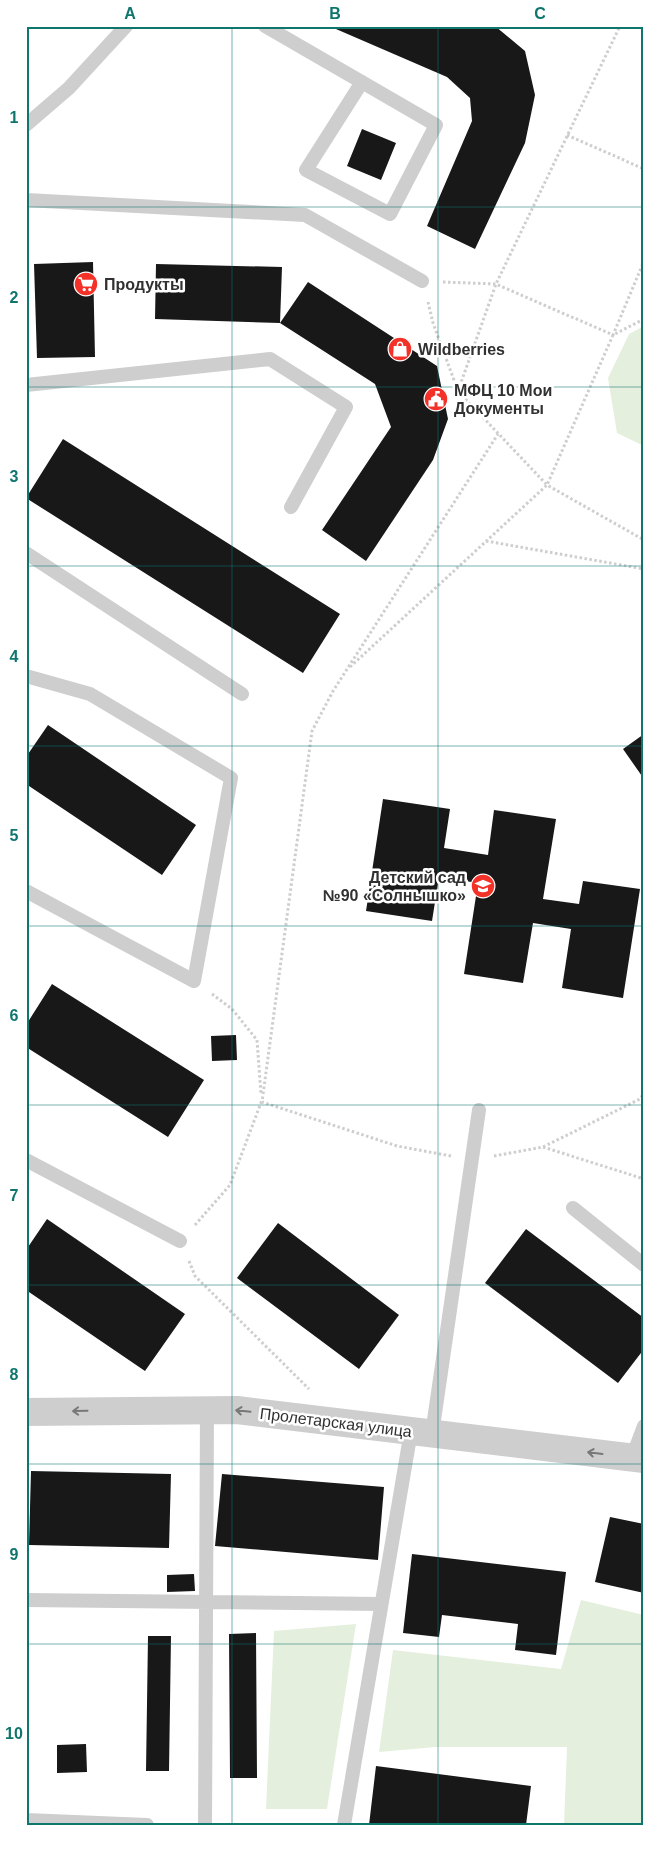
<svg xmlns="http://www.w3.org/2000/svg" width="670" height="1851" font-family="Helvetica,sans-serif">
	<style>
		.green { fill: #e5efde }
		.building { fill: #181818 }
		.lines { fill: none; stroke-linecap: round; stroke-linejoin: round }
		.path { stroke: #cecece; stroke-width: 3; stroke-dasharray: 2.5 2.5; stroke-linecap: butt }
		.service { stroke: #cecece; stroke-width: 14 }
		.minor { stroke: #cecece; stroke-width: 28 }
		.oneway { stroke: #787878 }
		.grid { fill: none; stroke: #0f766e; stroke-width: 1; stroke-opacity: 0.55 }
		.labels { text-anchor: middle; stroke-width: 5; stroke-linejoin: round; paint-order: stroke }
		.poi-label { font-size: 16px; font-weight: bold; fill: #313131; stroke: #fff; text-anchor: start }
		.street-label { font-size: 16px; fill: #313131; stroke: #fff }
		.neatline { fill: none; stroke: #0f766e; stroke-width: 2 }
		.grid-label { font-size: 16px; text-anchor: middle; font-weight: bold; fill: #0f766e }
	</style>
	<rect width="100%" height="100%" fill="#fff"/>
	<path class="green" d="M644 326V446L617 433 608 378 629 334Z
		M581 1600 644 1615V1825H564L567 1747H436L379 1752 393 1650 561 1669Z
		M356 1624 327 1809H266L274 1631Z"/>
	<path class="building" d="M329 26H495L525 51 535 95 525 143 475 249 427 226 472 121 470 98 447 77Z
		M362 129 396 143 381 180 347 166Z
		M93 262 95 357 37 358 34 264Z
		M156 264 282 267 280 323 308 282 437 366 448 419 433 460 366 561 322 530 391 427 375 384 280 323 155 319Z
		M63 439 340 614 303 673 26 498Z
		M48 725 196 825 162 875 26 784V757Z
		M644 734V779L623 749Z
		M383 799 450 809 444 848 488 855 494 810 556 819 543 899 579 904 583 881 640 889 623 998 562 988 571 929 533 923 523 983 464 974 478 883 439 877 432 921 366 911Z
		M52 984 204 1080 168 1137 26 1047V1025Z
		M236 1035 237 1060 212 1061 211 1036Z
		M47 1219 185 1314 145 1371 26 1290V1250Z
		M278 1223 399 1315 359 1369 237 1278Z
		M526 1229 644 1318V1349L618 1383 485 1283Z
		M31 1471 171 1474 169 1548 29 1545Z
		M222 1474 384 1487 378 1560 215 1546Z
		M610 1517 644 1524V1593L595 1582Z
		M412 1554 566 1572 556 1655 515 1650 518 1624 442 1615 439 1637 403 1633Z
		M194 1574 195 1591 167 1592V1575Z
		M256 1633 257 1778H230L229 1634Z
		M148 1636H171L169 1771H146Z
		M86 1744 87 1772 57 1773V1745Z
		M376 1766 531 1786 526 1825H369Z"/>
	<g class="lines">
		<path class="path" d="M567 135 644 169
			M443 282 496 284 613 335 644 261
			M428 302 433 323 458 391 547 485 613 335 644 319
			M458 391 496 284 620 26
			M486 541 644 569
			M350 667 547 485 644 540
			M212 994 232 1009 257 1040 261 1094
			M543 1147 644 1179
			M451 1156 397 1146 262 1102 312 731 333 691 498 434
			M494 1156 543 1147 640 1099 644 1093
			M195 1225 230 1185 262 1100
			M189 1261 195 1276 309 1389"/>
		<path class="service" d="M265 26 436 125 390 214 306 170 362 82
			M26 125 69 88 126 26
			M26 200 305 215 422 281
			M26 385 270 359 346 407 291 507
			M26 553 242 694
			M26 676 90 694 231 778 194 981 26 891
			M26 1160 180 1241
			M573 1208 644 1265
			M432 1434 479 1110
			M632 1458 644 1426
			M26 1600 381 1604
			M26 1820 147 1825
			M205 1825 207 1410
			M344 1825 411 1431"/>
		<path class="minor" d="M26 1412 237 1410 644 1459"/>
	</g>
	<defs><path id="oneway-shaft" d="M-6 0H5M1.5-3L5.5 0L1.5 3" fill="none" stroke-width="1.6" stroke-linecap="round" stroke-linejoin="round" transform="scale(1.25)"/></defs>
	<g class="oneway">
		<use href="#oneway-shaft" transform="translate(80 1411) rotate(179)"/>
		<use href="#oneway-shaft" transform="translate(243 1411) rotate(-174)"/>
		<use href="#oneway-shaft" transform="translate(595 1453) rotate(-173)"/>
	</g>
	<path class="grid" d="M232 26V1825M438 26V1825M26 207H644M26 387H644M26 566H644M26 746H644M26 926H644M26 1105H644M26 1285H644M26 1464H644M26 1644H644"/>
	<defs>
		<g id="supermarket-disc" transform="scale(1.25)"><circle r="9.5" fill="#f33128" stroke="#fff"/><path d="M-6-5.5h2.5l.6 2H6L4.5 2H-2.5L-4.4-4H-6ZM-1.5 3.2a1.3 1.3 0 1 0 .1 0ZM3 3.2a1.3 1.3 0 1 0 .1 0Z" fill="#fff"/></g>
		<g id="shop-disc" transform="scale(1.25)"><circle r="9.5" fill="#f33128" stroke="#fff"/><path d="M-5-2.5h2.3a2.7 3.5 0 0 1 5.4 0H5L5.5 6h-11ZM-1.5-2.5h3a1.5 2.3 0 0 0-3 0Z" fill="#fff"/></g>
		<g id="civic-disc" transform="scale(1.25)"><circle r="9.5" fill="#f33128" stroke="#fff"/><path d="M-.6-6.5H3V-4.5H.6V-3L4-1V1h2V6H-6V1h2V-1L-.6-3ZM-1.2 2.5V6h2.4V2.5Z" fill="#fff"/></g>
		<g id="school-disc" transform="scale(1.25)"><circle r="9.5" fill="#f33128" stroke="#fff"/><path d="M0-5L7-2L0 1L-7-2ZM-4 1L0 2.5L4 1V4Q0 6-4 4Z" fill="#fff"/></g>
	</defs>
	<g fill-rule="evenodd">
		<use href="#supermarket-disc" x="86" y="284"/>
		<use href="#shop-disc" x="400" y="349"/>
		<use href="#civic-disc" x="436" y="399"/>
		<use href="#school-disc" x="483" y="886"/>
	</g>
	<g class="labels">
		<g class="poi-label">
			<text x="104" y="290">Продукты</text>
			<text x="418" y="355">Wildberries</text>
			<text x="454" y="396">МФЦ 10 Мои<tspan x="454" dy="18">Документы</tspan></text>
			<text x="466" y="883" text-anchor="end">Детский сад<tspan x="466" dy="18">№90 «Солнышко»</tspan></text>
		</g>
		<g class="street-label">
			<text transform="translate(336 1422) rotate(7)" y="6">Пролетарская улица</text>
		</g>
	</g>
	<rect width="670" height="1851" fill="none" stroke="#ffffff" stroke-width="55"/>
	<rect x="28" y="28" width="614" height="1796" class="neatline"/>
	<g class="grid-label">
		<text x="130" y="19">A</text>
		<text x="335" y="19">B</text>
		<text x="540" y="19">C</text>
		<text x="14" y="123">1</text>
		<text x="14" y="303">2</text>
		<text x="14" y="482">3</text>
		<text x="14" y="662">4</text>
		<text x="14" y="841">5</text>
		<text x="14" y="1021">6</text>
		<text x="14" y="1201">7</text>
		<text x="14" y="1380">8</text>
		<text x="14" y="1560">9</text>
		<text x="14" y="1739">10</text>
	</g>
</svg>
